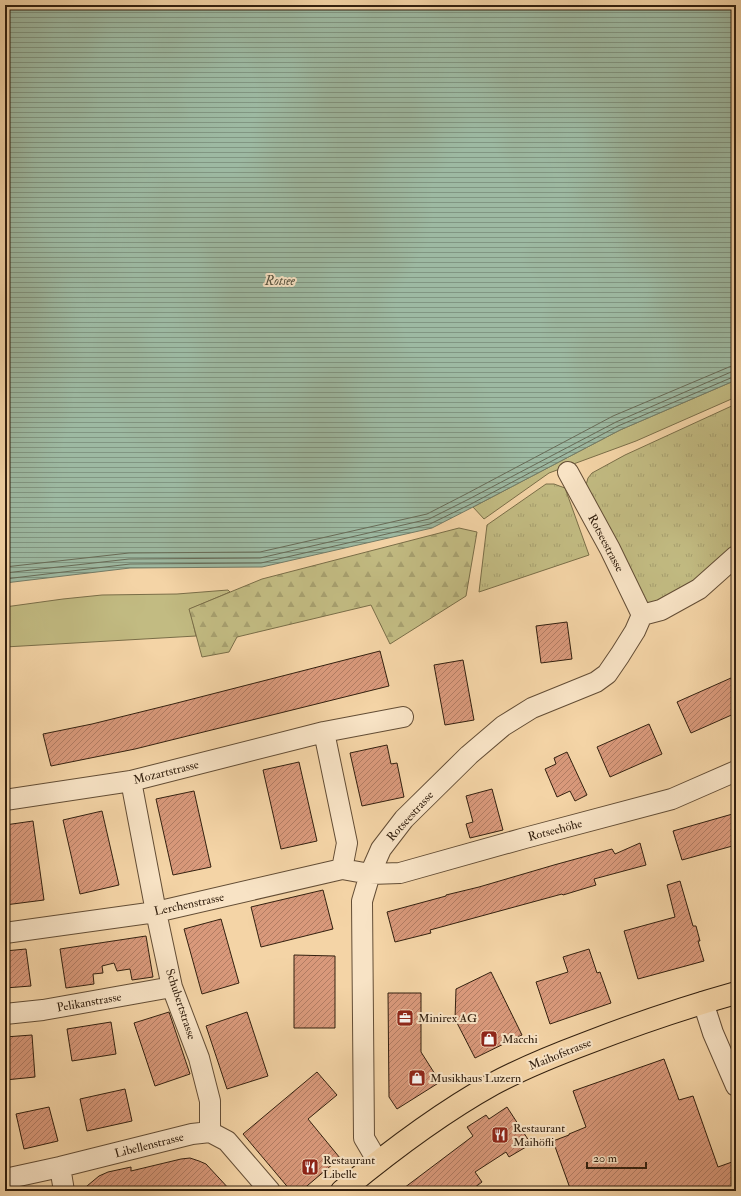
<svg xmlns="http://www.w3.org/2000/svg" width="741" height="1196" font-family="'IM FELL Double Pica',serif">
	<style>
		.green { fill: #c2bb82; stroke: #7a6e48 }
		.forest { fill: url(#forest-firs); stroke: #7a6e48 }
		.park { fill: url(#park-tufts); stroke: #7a6e48 }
		.water { fill: url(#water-rules); stroke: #737c67 }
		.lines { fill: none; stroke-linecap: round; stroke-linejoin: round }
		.shore { stroke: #686c58; stroke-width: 1 }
		.building { fill: url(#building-hatch); stroke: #33200f }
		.street-casing { stroke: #634d35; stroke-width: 22 }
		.primary-casing { stroke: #33200f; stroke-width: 24 }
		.street { stroke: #f8e3c5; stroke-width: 20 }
		.primary { stroke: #f4d4a6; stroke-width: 22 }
		.labels { text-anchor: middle; stroke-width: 4; stroke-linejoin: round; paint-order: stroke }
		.street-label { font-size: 12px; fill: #33200f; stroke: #f8e3c5 }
		.poi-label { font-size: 12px; fill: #33200f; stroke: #f8e3c5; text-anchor: start }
		.water-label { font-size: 13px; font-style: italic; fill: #534e3b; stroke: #f8e3c5 }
	</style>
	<defs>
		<pattern id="forest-firs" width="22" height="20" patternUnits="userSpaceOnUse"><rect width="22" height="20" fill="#c2bb82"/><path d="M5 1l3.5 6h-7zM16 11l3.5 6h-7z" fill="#a7a06f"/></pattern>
		<pattern id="park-tufts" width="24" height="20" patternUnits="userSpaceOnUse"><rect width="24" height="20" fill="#c2bb82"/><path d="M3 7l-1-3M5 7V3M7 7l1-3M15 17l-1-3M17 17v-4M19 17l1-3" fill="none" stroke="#a7a06f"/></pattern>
		<pattern id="water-rules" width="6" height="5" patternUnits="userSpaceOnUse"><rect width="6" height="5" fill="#9db9a2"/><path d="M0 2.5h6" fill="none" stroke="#819682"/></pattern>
		<pattern id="building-hatch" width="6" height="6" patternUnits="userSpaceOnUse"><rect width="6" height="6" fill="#d9997b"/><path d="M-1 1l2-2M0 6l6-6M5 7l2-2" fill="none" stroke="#b17c63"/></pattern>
	</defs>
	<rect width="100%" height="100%" fill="#f4d4a6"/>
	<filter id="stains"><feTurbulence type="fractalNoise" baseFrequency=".005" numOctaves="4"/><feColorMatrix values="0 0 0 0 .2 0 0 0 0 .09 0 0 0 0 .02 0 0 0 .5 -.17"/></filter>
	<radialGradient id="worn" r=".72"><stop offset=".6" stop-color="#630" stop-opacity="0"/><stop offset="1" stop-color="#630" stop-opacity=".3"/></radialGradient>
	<path class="green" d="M736 380V397L636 441 549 473 484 519 473 507 620 430Z
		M228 590 230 592 190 609 196 636 5 647V607L63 599 102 595 177 594Z"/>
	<path class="forest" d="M459 528 477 532 466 596 390 644 371 605 237 637 229 652 202 657 189 609 262 579Z"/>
	<path class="park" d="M736 404V553L676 596 649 604 639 595 589 496 586 485 588 478 592 473 625 455Z
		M546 484H554L565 488 589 555 479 592 487 525Z"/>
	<path class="water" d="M5 5H736V380L620 430 473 507 432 528 262 567 130 568 5 583Z"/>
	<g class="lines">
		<path class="shore" d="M5 567 129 553 260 552 427 514 466 494 613 416 729 367 736 365
			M5 573 129 559 260 558 429 519 469 499 616 422 731 372 736 371
			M5 579 130 564 261 563 430 524 471 504 618 426 733 377 736 376"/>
	</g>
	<path class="building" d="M567 622 572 659 541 663 536 626Z
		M380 651 389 686 135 749 51 766 43 734 92 724 173 704Z
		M463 660 474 720 445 725 434 665Z
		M731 678 736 689V713L691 733 677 702Z
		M649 724 662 754 610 777 597 747Z
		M387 745 391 764 397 763 404 797 362 806 350 753Z
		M567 752 587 795 575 801 570 791 557 797 545 769 556 764 554 758Z
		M299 762 317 841 281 849 263 770Z
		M492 789 503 830 470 838 466 824 473 822 466 796Z
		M194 791 211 867 173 875 156 799Z
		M102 811 119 885 80 894 63 820Z
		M736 813V845L682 860 673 831Z
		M33 821 44 900 5 905V825Z
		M640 843 646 865 594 879 596 885 563 895 562 894 430 930 431 933 395 942 387 912 446 896V895L479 887 554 865 612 849 615 854Z
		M680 881 693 926H696L700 941H698L704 961 638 979 624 931 675 917 667 885Z
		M323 890 333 929 261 947 251 907Z
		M221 919 239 983 202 994 184 929Z
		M146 936 153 977 132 980 130 969 117 971 114 963 102 966 103 973 93 974 94 984 66 988 60 949Z
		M26 949 31 986 5 988V951Z
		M589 949 597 973 600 972 611 1003 550 1024 536 982 568 972 563 957Z
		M294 955 335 956V1028H294Z
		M491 972 522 1035 475 1058 455 1019 456 989Z
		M388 993H421V1052L440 1082 397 1109 389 1097Z
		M169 1012 190 1074 155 1086 134 1023Z
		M247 1012 268 1076 227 1089 206 1026Z
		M111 1022 116 1054 72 1061 67 1029Z
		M32 1035 35 1077 5 1080V1037Z
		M664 1059 679 1100 693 1096 718 1167 732 1162 736 1174V1191H571L553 1141 569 1135V1134L586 1127 573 1091Z
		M317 1072 337 1095 308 1119 340 1158 301 1191H291L243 1134Z
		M125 1089 132 1121 87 1131 80 1099Z
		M49 1107 58 1141 24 1149 16 1114Z
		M507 1107 531 1144 509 1157 506 1152 475 1172 482 1182 470 1191H400L473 1136 467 1127 486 1115 489 1119Z
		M190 1158 199 1161 206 1164 231 1191H193L189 1186 170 1191H81L99 1176 108 1172 131 1167V1171L181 1159Z"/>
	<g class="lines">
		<g class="street-casing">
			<path id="street" d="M642 615 661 610 699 589 736 556
				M324 732 347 843 342 869
				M131 781 156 912 172 987 199 1058 210 1101V1132
				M5 800 131 781 324 732 403 717
				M5 933 156 912 342 869 370 874 400 873 525 838 672 799 736 771
				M703 1002 713 1033 736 1086
				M5 1014 43 1010 172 987
				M378 1162 364 1138 362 901 370 874 381 849 404 819 469 755 503 726 532 708 596 682 607 674 620 655 635 631 642 615 610 549 568 472
				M60 1167 64 1191
				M5 1179 60 1167 192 1134 210 1132 227 1141 270 1191"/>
		</g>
		<g class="primary-casing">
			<path id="primary" d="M342 1191C389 1152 439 1114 493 1084 523 1068 555 1055 587 1043 636 1024 686 1007 736 993"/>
		</g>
		<use href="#street" class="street"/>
		<use href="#primary" class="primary"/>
	</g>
	<defs>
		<g id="office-square" transform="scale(0.9)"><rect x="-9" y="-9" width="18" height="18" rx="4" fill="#8f2418" stroke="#f8e3c5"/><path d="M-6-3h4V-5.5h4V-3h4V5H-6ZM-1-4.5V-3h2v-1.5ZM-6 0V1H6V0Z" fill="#fff"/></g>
		<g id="shop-square" transform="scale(0.9)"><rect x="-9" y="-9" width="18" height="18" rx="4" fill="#8f2418" stroke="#f8e3c5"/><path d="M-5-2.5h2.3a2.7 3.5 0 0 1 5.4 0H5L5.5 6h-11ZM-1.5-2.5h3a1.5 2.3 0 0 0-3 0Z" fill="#fff"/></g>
		<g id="restaurant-square" transform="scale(0.9)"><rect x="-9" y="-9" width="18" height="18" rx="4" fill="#8f2418" stroke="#f8e3c5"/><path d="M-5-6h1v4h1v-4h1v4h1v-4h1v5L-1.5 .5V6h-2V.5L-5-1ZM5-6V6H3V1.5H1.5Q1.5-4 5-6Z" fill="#fff"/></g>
	</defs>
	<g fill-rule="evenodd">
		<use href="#office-square" x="405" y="1018"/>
		<use href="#shop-square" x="489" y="1039"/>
		<use href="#shop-square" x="417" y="1078"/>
		<use href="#restaurant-square" x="500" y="1135"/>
		<use href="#restaurant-square" x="310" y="1167"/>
	</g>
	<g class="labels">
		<g class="street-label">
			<text transform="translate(606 543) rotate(62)" y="4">Rotseestrasse</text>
			<text transform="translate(166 772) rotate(-14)" y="4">Mozartstrasse</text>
			<text transform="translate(410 816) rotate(-48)" y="4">Rotseestrasse</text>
			<text transform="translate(555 830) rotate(-15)" y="4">Rotseehöhe</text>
			<text transform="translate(189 904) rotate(-12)" y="4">Lerchenstrasse</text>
			<text transform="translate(89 1002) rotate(-10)" y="4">Pelikanstrasse</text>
			<text transform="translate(181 1004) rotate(72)" y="4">Schubertstrasse</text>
			<text transform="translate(560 1054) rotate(-22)" y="4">Maihofstrasse</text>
			<text transform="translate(149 1145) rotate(-14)" y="4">Libellenstrasse</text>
		</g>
		<g class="poi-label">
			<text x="418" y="1022">Minirex AG</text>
			<text x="502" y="1043">Macchi</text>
			<text x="430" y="1082">Musikhaus Luzern</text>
			<text x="513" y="1132">Restaurant<tspan x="513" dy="14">Maihöfli</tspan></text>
			<text x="323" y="1164">Restaurant<tspan x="323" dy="14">Libelle</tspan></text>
		</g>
		<g class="water-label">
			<text x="280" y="285">Rotsee</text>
		</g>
	</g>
	<rect width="741" height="1196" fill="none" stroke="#f4d4a6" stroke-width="20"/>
	<rect x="6" y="6" width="729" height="1184" fill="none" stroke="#33200f" stroke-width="2"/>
	<rect x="10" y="10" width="721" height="1176" fill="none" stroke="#33200f"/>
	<path d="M587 1162v6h59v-6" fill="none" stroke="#33200f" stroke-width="2"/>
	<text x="593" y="1162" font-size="12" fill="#33200f" stroke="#f8e3c5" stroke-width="3" paint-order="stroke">20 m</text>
	<rect width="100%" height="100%" filter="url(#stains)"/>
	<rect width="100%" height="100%" fill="url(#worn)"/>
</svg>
